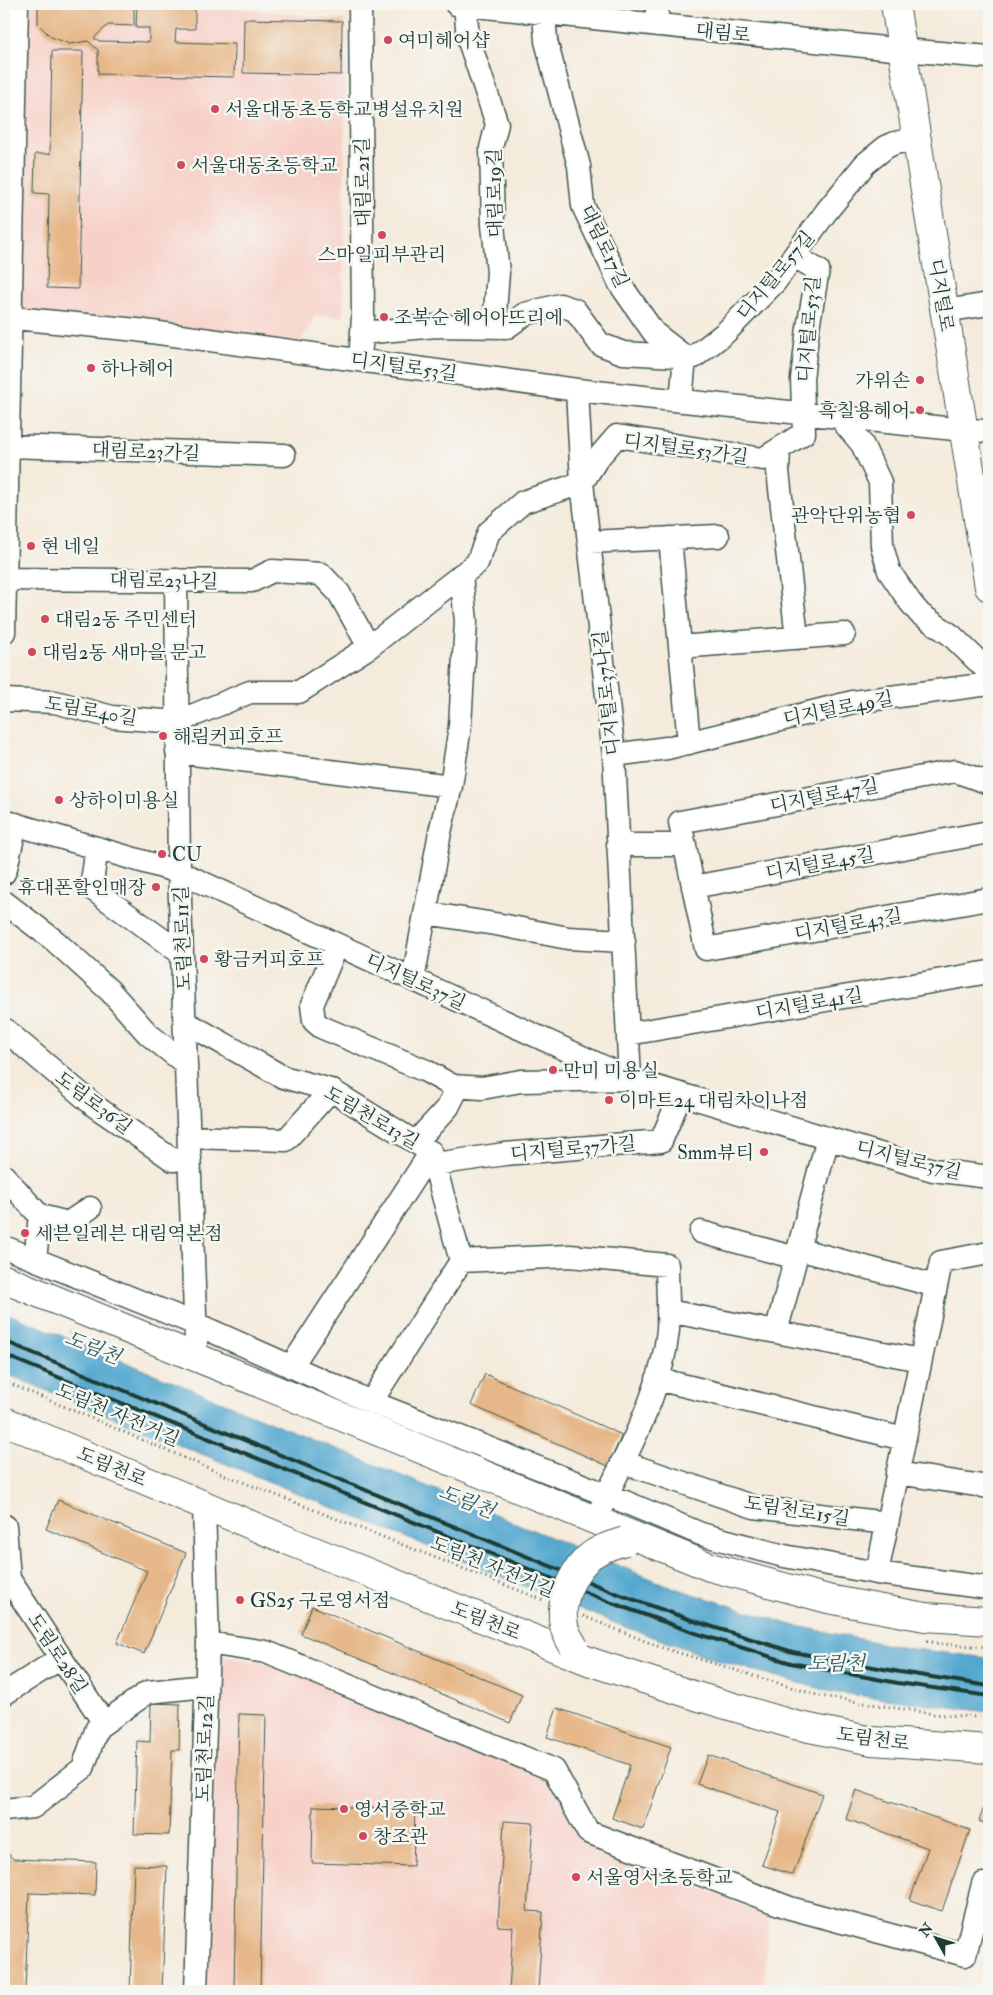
<svg xmlns="http://www.w3.org/2000/svg" width="993" height="1995" font-family="'IM FELL Double Pica','Noto Serif KR',serif">
	<style>
		.built { fill: #f7d1c8 }
		.water { fill: #53a7cf; stroke: #397282 }
		.building { fill: #e6b788 }
		.lines { fill: none; stroke-linecap: round; stroke-linejoin: round }
		.minor-casing { stroke: #3f574d; stroke-width: 25 }
		.major-casing { stroke: #3f574d; stroke-width: 30 }
		.path { stroke: #3f574d; stroke-width: 3; stroke-dasharray: 1 4; stroke-linecap: butt }
		.minor { stroke: #fff; stroke-width: 22 }
		.major { stroke: #fff; stroke-width: 28 }
		.rail { stroke: #1f3d34; stroke-width: 4 }
		.major-bridge-casing { stroke: #3f574d; stroke-width: 30; stroke-linecap: butt }
		.major-bridge { stroke: #fff; stroke-width: 28 }
		.poi-dot { fill: #d1495b; stroke: #f6f6f2; stroke-width: 2 }
		.labels { text-anchor: middle; stroke-width: 5; stroke-linejoin: round; paint-order: stroke }
		.street-label { font-size: 19px; fill: #1f3d34; stroke: #f6f6f2 }
		.poi-label { font-size: 19px; fill: #1f3d34; stroke: #f6f6f2; text-anchor: start }
		.water-label { font-size: 20px; font-style: italic; fill: #2f5d62; stroke: #f6f6f2 }
	</style>
	<rect width="100%" height="100%" fill="#f6f6f2"/>
	<filter id="ink" filterUnits="userSpaceOnUse"><feTurbulence type="fractalNoise" baseFrequency=".02" numOctaves="2"/><feDisplacementMap in="SourceGraphic" scale="10" xChannelSelector="R" yChannelSelector="G"/><feConvolveMatrix kernelMatrix="1 2 1 2 8 2 1 2 1" color-interpolation-filters="sRGB"/></filter>
	<filter id="wash" filterUnits="userSpaceOnUse"><feTurbulence type="fractalNoise" baseFrequency=".0096" numOctaves="4" result="noise"/><feDisplacementMap in="SourceGraphic" scale="20" xChannelSelector="R" yChannelSelector="G"/><feGaussianBlur stdDeviation="1.12" result="paint"/><feColorMatrix in="noise" values="0 0 0 0 0 0 0 0 0 0 0 0 0 0 0 0 0 1.4 0 .05"/><feComposite in="paint" operator="in"/></filter>
	<g filter="url(#wash)">
		<rect width="100%" height="100%" fill="#f5ebdc"/>
		<path class="built" d="M24 4H197L346 20 343 317 315 316 299 343 14 309Z
			M215 1655 273 1664 548 1777 583 1839 769 1916 763 1991H205Z"/>
		<path class="water" d="M4 1312 671 1587 792 1625 904 1648 989 1658V1712L832 1692 723 1662 617 1624 4 1373Z"/>
		<g id="blocks">
			<path class="building" d="M38 4 134 5V26L108 25 94 38 99 41 149 42V28H136L137 4 195 5V29H176L175 42 235 44 234 77 98 74V50L88 41 70 44 51 37 38 24Z
				M244 19 342 21 341 75 243 73Z
				M52 51H83L78 289 47 288 49 194 34 193 35 154H50Z
				M485 1374 622 1435 608 1466 471 1405Z
				M58 1500 186 1553 144 1654 117 1643 147 1571 46 1529Z
				M312 1606 522 1695 510 1723 301 1634Z
				M151 1703 180 1704 179 1750H172L169 1835 134 1834 137 1741 150 1742Z
				M557 1708 671 1747 643 1829 612 1818 630 1765 547 1737Z
				M239 1714 266 1715 260 1991H234Z
				M708 1755 822 1794 793 1875 762 1865 780 1812 697 1784Z
				M856 1790 970 1830 942 1911 910 1900 928 1848 846 1819Z
				M989 1793V1825L979 1821Z
				M313 1806 415 1809 413 1866 312 1863Z
				M504 1821 533 1823 527 1911 543 1912 538 1991H509L513 1927 498 1926Z
				M4 1849 13 1859 96 1862 95 1895 29 1893 25 1991H4Z
				M134 1865 167 1866 162 1991H130Z"/>
		</g>
	</g>
	<g filter="url(#ink)">
		<use href="#blocks" fill-opacity="0" stroke="#3f574d" stroke-width="1"/>
		<g class="lines">
			<g class="minor-casing">
				<path id="minor" d="M360 4 363 316 361 347
					M456 4 903 50 989 57
					M657 4V25
					M465 5 468 38 497 124 491 148 493 225 498 272 494 327
					M544 13 546 41 579 166 583 206 620 284 654 333 685 357 681 401
					M945 311 989 304
					M4 317 137 330 577 390 964 430 989 431
					M362 333 436 326 507 327 525 314 560 305 575 310 600 344 623 353 694 357 725 333 775 282 826 212 865 164 886 147 895 143 905 141 917 143
					M839 417 862 444 880 482 882 546 889 571 910 602 920 614 951 635 989 672
					M8 446 284 455
					M779 449 778 471 797 638
					M670 538 689 743
					M589 542 718 536
					M5 579 252 581 272 571 321 574 339 593 369 647
					M176 580 179 872 196 1342 194 1357
					M4 632 17 4
					M680 647 844 634
					M4 700 55 702 112 717 177 722 250 692H299L369 647 477 563 489 532 523 502 582 483 597 459 617 436 763 459 804 433 802 379 808 328 818 270 794 256
					M177 752 451 786
					M614 755 667 748 853 702 989 684
					M989 783 955 771 680 822 706 949 989 899
					M4 821 179 872 630 1079 933 1170 989 1177
					M618 845H685
					M97 848 91 888 182 954
					M4 873 6 868 16 824
					M693 887 989 832
					M4 902 55 941 110 991 148 1034 186 1064
					M426 913 501 925 568 938 624 941
					M337 945 312 1005 314 1021 321 1027 426 1071 453 1086 482 1088 521 1081 630 1079 614 755 582 483 577 390
					M413 980 440 832 451 786 460 726 466 621 461 575
					M185 1022 283 1077 331 1090 431 1152 461 1261 570 1256 667 1265C667 1286 669 1308 668 1330 662 1393 627 1451 601 1508
					M4 1029 96 1107 173 1160 190 1158
					M628 1034 989 972
					M189 1137 286 1140 331 1090
					M416 1142 448 1107 458 1087
					M435 1164 505 1154 661 1141 681 1094
					M4 1176 40 1216 68 1223 90 1208
					M701 1232 796 1258
					M4 1247 196 1324 371 1402 625 1502 701 1534 784 1556 877 1573 989 1588
					M798 1249 936 1286
					M35 1259 40 1216
					M668 1311 920 1360
					M776 1332 828 1138
					M291 1367 431 1152
					M657 1379 904 1439
					M371 1402 461 1261
					M622 1462 754 1507 887 1523
					M897 1473 989 1487
					M4 1526H5L9 1579 104 1723
					M877 1573 941 1262 989 1253
					M208 1643 266 1652 554 1770 588 1832 790 1908 965 1955 983 1884 989 1885
					M4 1694 61 1658
					M4 1810 33 1807 83 1768 97 1728 148 1692 206 1686
					M196 1991 208 1643 204 1505"/>
			</g>
			<g class="major-casing">
				<path id="major" d="M895 4 989 587
					M4 1279 710 1567 828 1599 925 1617 989 1621
					M4 1421 294 1543 591 1662 696 1696 795 1725 872 1741 989 1749"/>
			</g>
			<path class="path" d="M69 1332 84 1337
				M4 1381 220 1473 543 1600
				M583 1616 660 1647 820 1696 934 1714 989 1718
				M927 1641 941 1644 989 1647"/>
			<use href="#minor" class="minor"/>
			<use href="#major" class="major"/>
			<path class="rail" d="M4 1341 618 1594 697 1622 793 1652 900 1672 989 1686
				M4 1355 612 1603 695 1633 791 1663 898 1683 989 1696"/>
			<g class="major-bridge-casing">
				<path id="major-bridge" d="M574 1647C571 1641 565 1633 564 1626 559 1603 570 1576 587 1559 597 1549 612 1545 625 1541"/>
			</g>
			<use href="#major-bridge" class="major-bridge"/>
		</g>
	</g>
	<g class="poi-dot">
		<circle cx="388" cy="40" r="5"/>
		<circle cx="215" cy="109" r="5"/>
		<circle cx="181" cy="165" r="5"/>
		<circle cx="382" cy="235" r="5"/>
		<circle cx="384" cy="317" r="5"/>
		<circle cx="91" cy="368" r="5"/>
		<circle cx="920" cy="380" r="5"/>
		<circle cx="920" cy="410" r="5"/>
		<circle cx="911" cy="515" r="5"/>
		<circle cx="31" cy="546" r="5"/>
		<circle cx="45" cy="619" r="5"/>
		<circle cx="32" cy="652" r="5"/>
		<circle cx="163" cy="736" r="5"/>
		<circle cx="59" cy="800" r="5"/>
		<circle cx="162" cy="854" r="5"/>
		<circle cx="156" cy="887" r="5"/>
		<circle cx="204" cy="959" r="5"/>
		<circle cx="553" cy="1070" r="5"/>
		<circle cx="609" cy="1100" r="5"/>
		<circle cx="764" cy="1152" r="5"/>
		<circle cx="25" cy="1233" r="5"/>
		<circle cx="240" cy="1600" r="5"/>
		<circle cx="344" cy="1809" r="5"/>
		<circle cx="363" cy="1836" r="5"/>
		<circle cx="576" cy="1877" r="5"/>
	</g>
	<g class="labels">
		<g class="street-label">
			<text transform="translate(723 32) rotate(6)" y="7">대림로</text>
			<text transform="translate(362 182) rotate(-91)" y="7">대림로21길</text>
			<text transform="translate(494 193) rotate(-91)" y="7">대림로19길</text>
			<text transform="translate(605 246) rotate(65)" y="7">대림로17길</text>
			<text transform="translate(775 275) rotate(-50)" y="7">디지털로57길</text>
			<text transform="translate(942 295) rotate(81)" y="7">디지털로</text>
			<text transform="translate(808 329) rotate(-85)" y="7">디지털로53길</text>
			<text transform="translate(404 366) rotate(8)" y="7">디지털로53길</text>
			<text transform="translate(686 448) rotate(8)" y="7">디지털로53가길</text>
			<text transform="translate(146 451) rotate(2)" y="7">대림로23가길</text>
			<text transform="translate(164 580) rotate(1)" y="7">대림로23나길</text>
			<text transform="translate(606 693) rotate(-96)" y="7">디지털로37나길</text>
			<text transform="translate(838 708) rotate(-11)" y="7">디지털로49길</text>
			<text transform="translate(91 710) rotate(10)" y="7">도림로40길</text>
			<text transform="translate(824 795) rotate(-11)" y="7">디지털로47길</text>
			<text transform="translate(820 863) rotate(-10)" y="7">디지털로45길</text>
			<text transform="translate(848 924) rotate(-10)" y="7">디지털로43길</text>
			<text transform="translate(182 938) rotate(-92)" y="7">도림천로11길</text>
			<text transform="translate(416 981) rotate(25)" y="7">디지털로37길</text>
			<text transform="translate(809 1003) rotate(-10)" y="7">디지털로41길</text>
			<text transform="translate(94 1102) rotate(37)" y="7">도림로36길</text>
			<text transform="translate(372 1117) rotate(30)" y="7">도림천로13길</text>
			<text transform="translate(573 1148) rotate(-5)" y="7">디지털로37가길</text>
			<text transform="translate(909 1159) rotate(14)" y="7">디지털로37길</text>
			<text transform="translate(118 1414) rotate(23)" y="7">도림천 자전거길</text>
			<text transform="translate(112 1466) rotate(23)" y="7">도림천로</text>
			<text transform="translate(797 1510) rotate(9)" y="7">도림천로15길</text>
			<text transform="translate(493 1566) rotate(22)" y="7">도림천 자전거길</text>
			<text transform="translate(486 1620) rotate(22)" y="7">도림천로</text>
			<text transform="translate(58 1653) rotate(57)" y="7">도림로28길</text>
			<text transform="translate(873 1738) rotate(8)" y="7">도림천로</text>
			<text transform="translate(204 1748) rotate(-88)" y="7">도림천로12길</text>
		</g>
		<g class="poi-label">
			<text x="398" y="47">여미헤어샵</text>
			<text x="225" y="116">서울대동초등학교병설유치원</text>
			<text x="191" y="172">서울대동초등학교</text>
			<text x="382" y="261" text-anchor="middle">스마일피부관리</text>
			<text x="394" y="324">조복순 헤어아뜨리에</text>
			<text x="101" y="375">하나헤어</text>
			<text x="910" y="387" text-anchor="end">가위손</text>
			<text x="910" y="417" text-anchor="end">흑칠용헤어</text>
			<text x="901" y="522" text-anchor="end">관악단위농협</text>
			<text x="41" y="553">현 네일</text>
			<text x="55" y="626">대림2동 주민센터</text>
			<text x="42" y="659">대림2동 새마을 문고</text>
			<text x="173" y="743">해림커피호프</text>
			<text x="69" y="807">상하이미용실</text>
			<text x="172" y="861">CU</text>
			<text x="146" y="894" text-anchor="end">휴대폰할인매장</text>
			<text x="214" y="966">황금커피호프</text>
			<text x="563" y="1077">만미 미용실</text>
			<text x="619" y="1107">이마트24 대림차이나점</text>
			<text x="754" y="1159" text-anchor="end">Smm뷰티</text>
			<text x="35" y="1240">세븐일레븐 대림역본점</text>
			<text x="250" y="1607">GS25 구로영서점</text>
			<text x="354" y="1816">영서중학교</text>
			<text x="373" y="1843">창조관</text>
			<text x="586" y="1884">서울영서초등학교</text>
		</g>
		<g class="water-label">
			<text transform="translate(93 1347) rotate(22)" y="7">도림천</text>
			<text transform="translate(467 1501) rotate(22)" y="7">도림천</text>
			<text x="836" y="1670">도림천</text>
		</g>
	</g>
	<rect width="993" height="1995" fill="none" stroke="#f6f6f2" stroke-width="20"/>
	<g transform="translate(936 1938) rotate(309)" stroke="#f6f6f2" stroke-width="4" paint-order="stroke">
	<path d="M0-4L9 19L0 12L-9 19Z" fill="#1f3d34"/>
	<text y="-8" font-size="14" font-weight="bold" text-anchor="middle" fill="#1f3d34">N</text>
	</g>
</svg>
